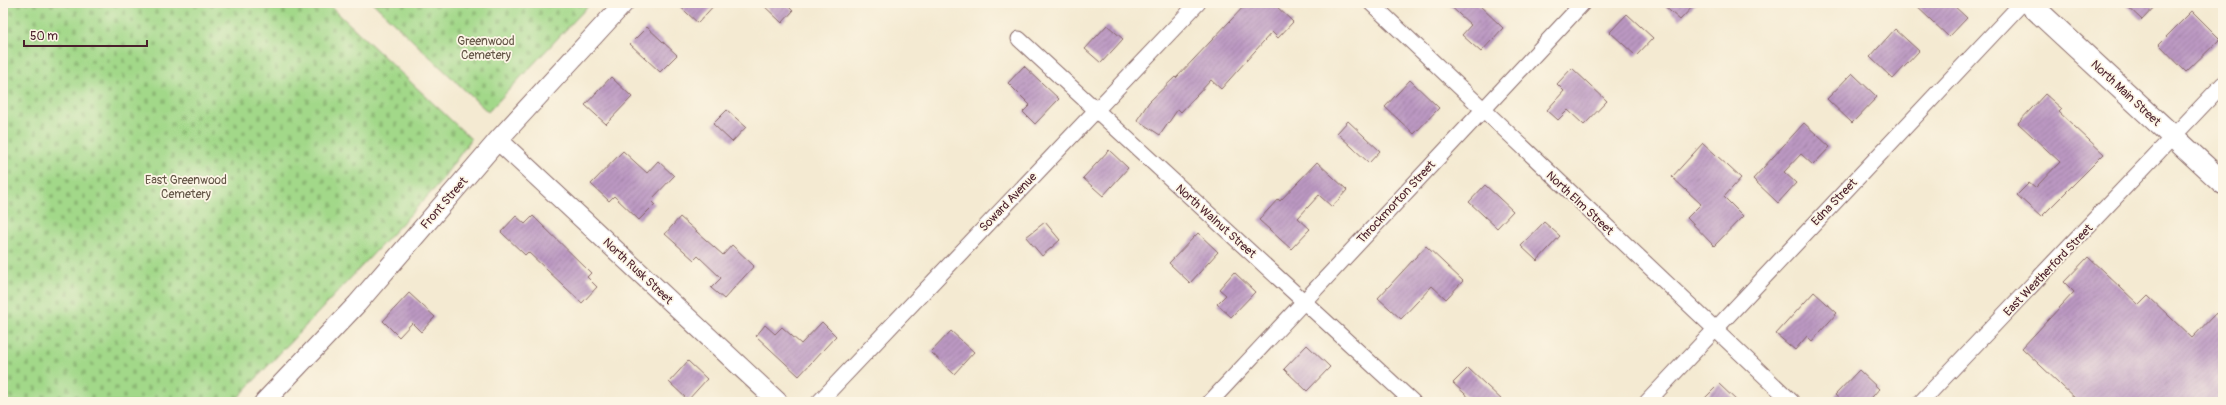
<svg xmlns="http://www.w3.org/2000/svg" width="2226" height="405" font-family="Pangolin,sans-serif">
	<style>
		.cemetery { fill: url(#cemetery-stones); stroke: #767c5a }
		.building { fill: url(#building-hatch) }
		.lines { fill: none; stroke-linecap: round; stroke-linejoin: round }
		.minor-casing { stroke: #866665; stroke-width: 17 }
		.tertiary-casing { stroke: #866665; stroke-width: 21 }
		.primary-casing { stroke: #866665; stroke-width: 24 }
		.minor { stroke: #fff; stroke-width: 15 }
		.tertiary { stroke: #fff; stroke-width: 19 }
		.primary { stroke: #fff; stroke-width: 22 }
		.labels { text-anchor: middle; stroke-width: 3.5; stroke-linejoin: round; paint-order: stroke }
		.park-label { font-size: 12px; fill: #645647; stroke: #fcf5e5 }
		.street-label { font-size: 12px; fill: #4a1f2b; stroke: #fcf5e5 }
	</style>
	<defs>
		<pattern id="cemetery-stones" width="16" height="16" patternUnits="userSpaceOnUse"><rect width="16" height="16" fill="#a2d889"/><path d="M2 7V4a2 2 0 0 1 4 0v3zM10 15v-3a2 2 0 0 1 4 0v3z" fill="#8db976"/></pattern>
		<pattern id="building-hatch" width="6" height="6" patternUnits="userSpaceOnUse"><rect width="6" height="6" fill="#bb98c2"/><path d="M-1 1l2-2M0 6l6-6M5 7l2-2" fill="none" stroke="#9a7b9e"/></pattern>
	</defs>
	<rect width="100%" height="100%" fill="#fcf5e5"/>
	<filter id="ink" filterUnits="userSpaceOnUse"><feTurbulence type="fractalNoise" baseFrequency=".025" numOctaves="2"/><feDisplacementMap in="SourceGraphic" scale="8" xChannelSelector="R" yChannelSelector="G"/><feConvolveMatrix kernelMatrix="1 2 1 2 8 2 1 2 1" color-interpolation-filters="sRGB"/></filter>
	<filter id="wash" filterUnits="userSpaceOnUse"><feTurbulence type="fractalNoise" baseFrequency=".012" numOctaves="4" result="noise"/><feDisplacementMap in="SourceGraphic" scale="16" xChannelSelector="R" yChannelSelector="G"/><feGaussianBlur stdDeviation="0.9" result="paint"/><feColorMatrix in="noise" values="0 0 0 0 0 0 0 0 0 0 0 0 0 0 0 0 0 1.4 0 .05"/><feComposite in="paint" operator="in"/></filter>
	<g filter="url(#wash)">
		<rect width="100%" height="100%" fill="#f4ead2"/>
		<path class="cemetery" d="M3 3H327L471 139 438 185 234 402H3Z
			M373 3H591L488 112Z"/>
		<g id="blocks">
			<path class="building" d="M676 3H716L698 23Z
				M761 3H785L793 11 782 23Z
				M1247 3H1273L1293 22 1278 38 1272 32 1221 89 1211 80 1181 112 1178 109 1160 135 1137 120 1149 102 1175 77 1176 78Z
				M1447 3H1477L1503 28 1481 52 1462 35 1471 25Z
				M1661 3H1696L1680 20Z
				M1913 3H1951L1967 18 1949 37Z
				M2124 3H2158L2142 20Z
				M2192 11 2220 39 2186 72 2159 44Z
				M1627 14 1653 38 1636 56 1610 32Z
				M1107 25 1123 39 1101 63 1085 49Z
				M647 27 677 55 660 72 630 44Z
				M1895 29 1919 51 1893 79 1870 57Z
				M1024 66 1059 99 1035 124 1023 112 1030 105 1008 83Z
				M1572 68 1607 101 1584 125 1568 110 1558 120 1547 110 1564 91 1557 84Z
				M1852 73 1877 97 1852 123 1827 99Z
				M611 77 632 97 606 124 585 105Z
				M1410 80 1439 108 1414 134 1385 107Z
				M2045 94 2062 109 2059 112 2104 154 2041 217 2017 195 2029 183 2035 188 2060 162 2018 123Z
				M727 110 746 127 732 142 713 124Z
				M1348 121 1380 151 1369 163 1337 133Z
				M1804 123 1830 147 1813 165 1801 154 1784 172 1796 183 1778 203 1753 179Z
				M1703 143 1741 178 1724 197 1743 216 1714 246 1687 218 1701 204 1672 177Z
				M1109 150 1128 168 1103 196 1083 178Z
				M623 151 647 173 658 161 674 176 651 200 655 204 639 220 614 196 609 201 591 184Z
				M1317 162 1347 190 1332 207 1319 195 1298 218 1310 229 1291 249 1259 220 1278 199 1280 201Z
				M1485 185 1513 211 1497 228 1469 202Z
				M516 216 525 224 533 216 591 273 587 277 597 287 582 303 528 252 525 255 501 232Z
				M680 217 723 255 732 245 754 266 724 299 711 288 721 278 698 256 694 260 665 234Z
				M1045 222 1060 240 1042 256 1026 237Z
				M1544 222 1560 236 1537 261 1521 246Z
				M1198 233 1218 252 1190 283 1169 263Z
				M1426 246 1463 281 1446 299 1432 286 1401 319 1378 298Z
				M2088 257 2139 305 2148 296 2192 338 2216 313 2223 320V402H2079L2022 348 2074 292 2064 282Z
				M1234 272 1255 292 1231 317 1217 304 1226 295 1219 289Z
				M1814 292 1837 313 1812 341 1807 336 1795 350 1776 334Z
				M409 293 435 317 421 332 412 323 399 337 383 321Z
				M822 322 836 336 799 376 756 336 765 325 775 334 782 327 801 344Z
				M951 331 974 352 954 374 931 352Z
				M1307 345 1330 367 1307 391 1284 369Z
				M688 361 707 379 688 400 669 382Z
				M1468 368 1504 402H1474L1453 383Z
				M1859 370 1879 389 1868 402H1843L1835 395Z
				M1719 384 1738 402H1701Z"/>
		</g>
	</g>
	<g filter="url(#ink)">
		<use href="#blocks" fill-opacity="0" stroke="#866665" stroke-width="1"/>
		<g class="lines">
			<g class="minor-casing">
				<path id="minor" d="M1371 3 1792 402
					M1019 39 1413 402
					M819 402 1198 3
					M1210 402 1583 3
					M1647 402 2022 3
					M1921 402 2223 84"/>
			</g>
			<g class="tertiary-casing">
				<path id="tertiary" d="M498 140 778 402
					M264 402 357 304 498 140 624 3"/>
			</g>
			<g class="primary-casing">
				<path id="primary" d="M2029 3 2223 183"/>
			</g>
			<use href="#minor" class="minor"/>
			<use href="#tertiary" class="tertiary"/>
			<use href="#primary" class="primary"/>
		</g>
	</g>
	<g class="labels">
		<g class="park-label">
			<text x="486" y="45">Greenwood<tspan x="486" dy="14">Cemetery</tspan></text>
			<text x="186" y="184">East Greenwood<tspan x="186" dy="14">Cemetery</tspan></text>
		</g>
		<g class="street-label">
			<text transform="translate(2126 93) rotate(43)" y="4">North Main Street</text>
			<text transform="translate(1008 202) rotate(-46)" y="4">Soward Avenue</text>
			<text transform="translate(1396 202) rotate(-47)" y="4">Throckmorton Street</text>
			<text transform="translate(1834 202) rotate(-46)" y="4">Edna Street</text>
			<text transform="translate(444 203) rotate(-49)" y="4">Front Street</text>
			<text transform="translate(1580 203) rotate(43)" y="4">North Elm Street</text>
			<text transform="translate(1216 221) rotate(42)" y="4">North Walnut Street</text>
			<text transform="translate(2048 270) rotate(-46)" y="4">East Weatherford Street</text>
			<text transform="translate(638 271) rotate(43)" y="4">North Rusk Street</text>
		</g>
	</g>
	<rect width="2226" height="405" fill="none" stroke="#fcf5e5" stroke-width="16"/>
	<path d="M24 40v6h123v-6" fill="none" stroke="#4a1f2b" stroke-width="2"/>
	<text x="30" y="40" font-size="12" fill="#4a1f2b" stroke="#fcf5e5" stroke-width="3" paint-order="stroke">50 m</text>
</svg>
